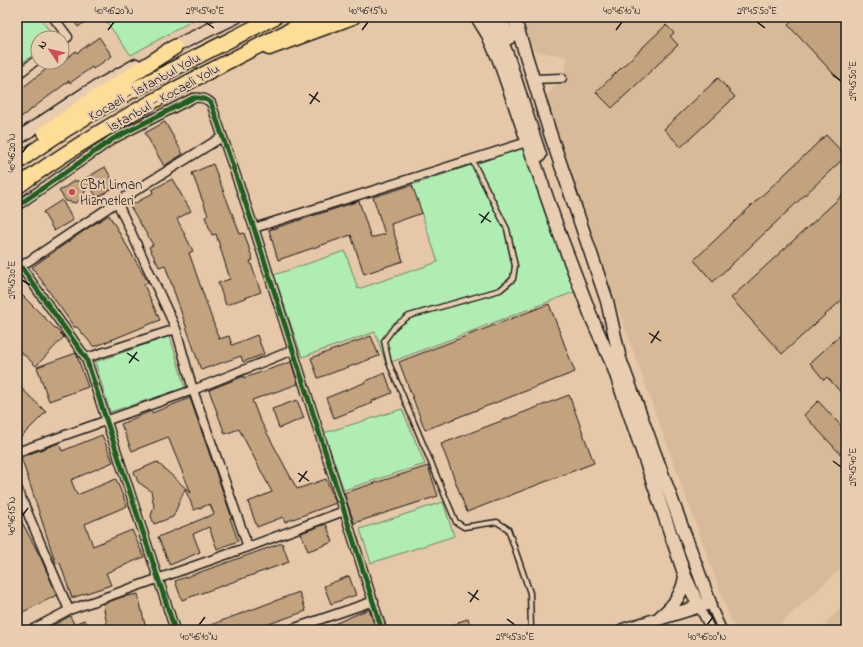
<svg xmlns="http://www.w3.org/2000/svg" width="863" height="647" font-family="'Indie Flower',sans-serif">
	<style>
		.built { fill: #d8ba99 }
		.green { fill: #b0edb3; stroke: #668468 }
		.building { fill: #c3a27e; stroke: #1c1c1c }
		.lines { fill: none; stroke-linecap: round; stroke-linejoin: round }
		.service-casing { stroke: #1c1c1c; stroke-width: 7 }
		.minor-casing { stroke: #1c1c1c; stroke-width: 11 }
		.secondary-casing { stroke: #1c1c1c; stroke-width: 15 }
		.trunk-casing { stroke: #1c1c1c; stroke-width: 17 }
		.service { stroke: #e9cdb0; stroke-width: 4 }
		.minor { stroke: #e9cdb0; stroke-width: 8 }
		.secondary { stroke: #e9cdb0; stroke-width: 12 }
		.trunk { stroke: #fedd96; stroke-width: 14 }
		.cycleway-casing { stroke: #e9cdb0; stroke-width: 8 }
		.cycleway { stroke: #1b5e20; stroke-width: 5 }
		.ticks { fill: none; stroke: #1c1c1c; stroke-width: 1.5 }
		.poi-dot { fill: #d1495b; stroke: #e9cdb0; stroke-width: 1.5 }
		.labels { text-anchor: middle; stroke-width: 4; stroke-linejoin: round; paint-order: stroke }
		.street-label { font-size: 14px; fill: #1c1c1c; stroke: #e9cdb0 }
		.poi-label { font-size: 14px; fill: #1c1c1c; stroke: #e9cdb0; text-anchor: start }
		.neatline { fill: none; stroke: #1c1c1c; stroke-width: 1.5 }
		.ticks-label { font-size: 10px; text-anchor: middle; fill: #1c1c1c }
	</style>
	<rect width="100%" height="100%" fill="#e6c8a9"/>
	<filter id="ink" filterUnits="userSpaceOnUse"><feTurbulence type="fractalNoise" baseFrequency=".025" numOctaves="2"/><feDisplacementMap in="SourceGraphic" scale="8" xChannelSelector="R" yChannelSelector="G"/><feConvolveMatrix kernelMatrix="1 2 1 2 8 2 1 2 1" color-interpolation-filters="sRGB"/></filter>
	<g filter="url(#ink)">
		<path class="built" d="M520 17H846V564L774 630H735L731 621 585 219 545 97 562 78 568 57 535 51 521 26Z
			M846 604V630H830L825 623Z"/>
		<path class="green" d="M17 17H39L55 38H38V51L17 67Z
			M103 17H199L131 55Z
			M530 145 579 290 386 364 375 332 302 357 274 275 345 251 358 289 438 262 412 185Z
			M170 336 185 388 110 412 95 362Z
			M402 409 425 464 344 490 324 433Z
			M443 502 454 536 371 563 360 529Z"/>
		<path class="building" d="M71 17H91L78 27Z
			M786 17H846V87L788 25 791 22Z
			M666 25 674 33 670 36 678 45 612 108 596 92Z
			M99 37 112 56 93 69 92 67 70 83 69 81 17 120V92L54 63 56 66 76 51 77 53Z
			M718 78 735 97 681 147 664 129Z
			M165 122 183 154 164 166 145 133Z
			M826 135 846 156 713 282 694 260Z
			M213 164 240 234 244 233 253 260 250 261 261 292 226 305 218 283 230 279 216 234 212 235 205 217 208 215 192 173Z
			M105 167 116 186 97 198 89 184 81 199 76 203 66 201 59 191 74 181H81Z
			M172 179 191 211 177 219 193 251 189 253 219 339 229 336 232 345 257 335 264 354 243 362 241 356 201 370 165 265 159 267 149 247 153 245 130 206 153 193 152 190Z
			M412 185 422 213 391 224 403 261 364 274 351 235 278 260 269 230 359 201 371 238 385 234 373 197Z
			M846 192V296L782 354 731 298Z
			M62 200 73 220 54 231 43 212Z
			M109 215 148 282 144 285 160 320 94 347 77 327H74L32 267 91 226Z
			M17 290 64 337 36 366 17 348Z
			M549 304 575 372 425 430 399 362Z
			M846 330V398L827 377 824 380 810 363Z
			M371 336 379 356 318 378 311 358Z
			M76 353 88 387 49 401 37 367Z
			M291 362 298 384 252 400 259 418 297 489 326 479 336 503 285 522 283 517 257 527 248 502 272 492 239 429 225 434 209 390 244 376V378Z
			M385 373 392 393 372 401 373 403 334 418 326 398 366 382V381Z
			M17 384 46 412 17 441Z
			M569 395 594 463 467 512 441 444Z
			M190 398 232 518H230L238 541 217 549 209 527 193 534 200 552 170 565 158 537 214 514 210 504 194 510 185 489 173 517 154 524 151 516 154 506 151 491 138 482 134 472 157 462 191 493 168 437 132 451 121 424 151 411 152 413Z
			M297 400 304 418 279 428 272 409Z
			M818 401 846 431V460L804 415Z
			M102 435 113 462 71 480 77 495 116 479 127 506 85 524 93 546 132 530 144 557 106 573 111 585 72 598 60 563 56 564 21 457 59 443 62 451Z
			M428 466 438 496 354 523 344 493Z
			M17 513 40 556 57 595 17 615Z
			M326 524 333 542 308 551 301 533Z
			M282 543 289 562 182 600 175 581Z
			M349 576 356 595 331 604 324 586Z
			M299 592 306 611 252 630H197Z
			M138 594 145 625 123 630H108L103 604 122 597Z
			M369 609 376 630H320Z
			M70 616 74 624 84 620 90 630H45Z
			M468 619 472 630H445V628L458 624V622Z"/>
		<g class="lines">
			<g class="service-casing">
				<path id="service" d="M472 160 507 229 515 266 513 279 500 290 409 316 395 326 384 341 389 363 456 522 464 527 497 522 508 529 530 593 531 630"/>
			</g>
			<g class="minor-casing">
				<path id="minor" d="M53 17 68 37 62 41
					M17 75 38 59
					M533 79 562 78
					M117 202 176 329 193 390 248 547
					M17 206 113 139 193 98C201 97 206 98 211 103L254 228 382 630
					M254 228 527 142
					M21 267 86 358 175 630
					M17 269 117 202 222 137
					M86 358 176 329
					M17 452 193 390 293 350
					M17 488 69 610
					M710 603 722 630
					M699 607 711 630
					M31 630 69 610 248 547 344 511
					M289 630 374 601"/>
			</g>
			<g class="secondary-casing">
				<path id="secondary" d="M477 17 488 35 499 60 560 235 593 321 613 366 685 576C683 593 674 606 660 617
					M491 17 507 54 540 155
					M500 17 509 38
					M514 17 550 133 607 301 620 359 710 603 623 630
					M167 50 236 17
					M17 139 86 93 136 65
					M685 576 699 607"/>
			</g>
			<g class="trunk-casing">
				<path id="trunk" d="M269 48 353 17
					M45 133 95 98 175 47
					M17 163C96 104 188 62 275 17
					M17 187C110 119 213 69 316 17"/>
			</g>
			<use href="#service" class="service"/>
			<use href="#minor" class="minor"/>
			<use href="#secondary" class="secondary"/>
			<use href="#trunk" class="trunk"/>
			<g class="cycleway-casing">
				<path id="cycleway" d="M17 206 113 139 193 98C201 97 206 98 211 103L254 228 382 630
					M21 267 86 358 175 630"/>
			</g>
			<use href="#cycleway" class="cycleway"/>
		</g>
	</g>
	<path class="ticks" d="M205 22 214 28M757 22 765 28M108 30 114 22M362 30 368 22M616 30 622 22M833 75 841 81M309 94 320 102M310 104 318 92M22 153 28 145M479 214 491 222M481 223 489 212M22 280 30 285M649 333 661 341M651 343 659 331M127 353 139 361M129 363 137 352M833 461 841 467M298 473 309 481M299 482 307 471M22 516 28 508M468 592 479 600M470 602 478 590M507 619 515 625M199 625 205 617M707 625 713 617"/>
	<circle class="poi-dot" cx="72" cy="192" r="4"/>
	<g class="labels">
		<g class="street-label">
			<text transform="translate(144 86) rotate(-29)" y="5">Kocaeli - İstanbul Yolu</text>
			<text transform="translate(163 97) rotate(-29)" y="5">İstanbul - Kocaeli Yolu</text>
		</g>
		<g class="poi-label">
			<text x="80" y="189">CBM Liman<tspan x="80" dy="16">Hizmetleri</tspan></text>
		</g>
	</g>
	<rect width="863" height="647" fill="none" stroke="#e9cdb0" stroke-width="44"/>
	<g transform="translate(50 50) rotate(305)"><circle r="19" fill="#e9cdb0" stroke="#978675"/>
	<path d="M0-3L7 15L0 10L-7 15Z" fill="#d1495b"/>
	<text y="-6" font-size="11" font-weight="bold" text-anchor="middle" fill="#1c1c1c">N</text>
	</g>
	<rect x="22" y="22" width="819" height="603" class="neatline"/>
	<g class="ticks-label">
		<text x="114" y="14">40°46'20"N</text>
		<text x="205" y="14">29°45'40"E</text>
		<text x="368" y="14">40°46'15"N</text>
		<text x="622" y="14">40°46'10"N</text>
		<text x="757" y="14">29°45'50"E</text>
		<text transform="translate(852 81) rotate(-90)" y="4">29°45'50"E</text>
		<text transform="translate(11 153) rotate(-90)" y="4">40°46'20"N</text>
		<text transform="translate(11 280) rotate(-90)" y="4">29°45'30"E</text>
		<text transform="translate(852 467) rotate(-90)" y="4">29°45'40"E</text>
		<text transform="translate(11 516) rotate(-90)" y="4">40°46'15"N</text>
		<text x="199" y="640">40°46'10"N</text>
		<text x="515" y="640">29°45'30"E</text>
		<text x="707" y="640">40°46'00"N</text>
	</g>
</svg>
